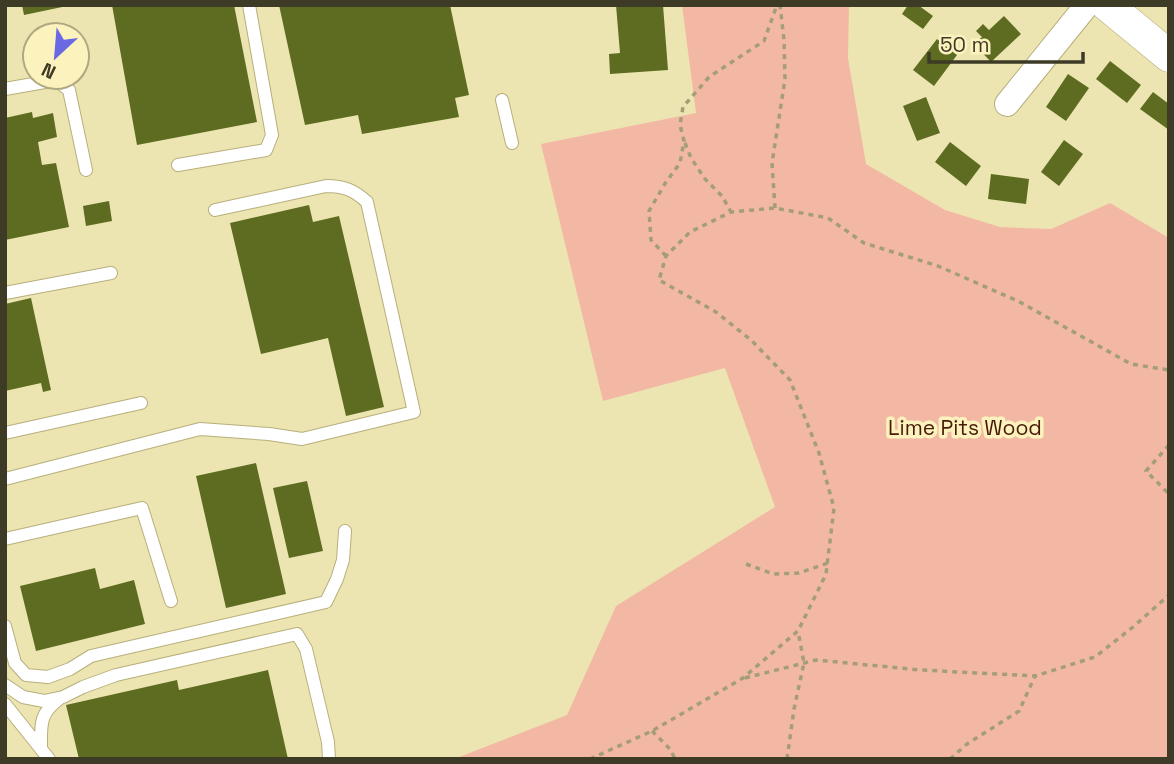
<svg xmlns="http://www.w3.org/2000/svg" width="1174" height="764" font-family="'Space Grotesk',sans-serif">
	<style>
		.green { fill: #f3b8a4 }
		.building { fill: #5d6c20 }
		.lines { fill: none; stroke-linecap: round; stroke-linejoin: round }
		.service-casing { stroke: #b7af7c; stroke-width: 14 }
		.minor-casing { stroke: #b7af7c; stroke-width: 26 }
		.tertiary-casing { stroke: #b7af7c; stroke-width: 33 }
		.path { stroke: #a49e77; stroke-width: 3.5; stroke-dasharray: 5 5; stroke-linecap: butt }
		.service { stroke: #fff; stroke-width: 12 }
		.minor { stroke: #fff; stroke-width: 24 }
		.tertiary { stroke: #fff; stroke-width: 32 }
		.labels { text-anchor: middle; stroke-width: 7; stroke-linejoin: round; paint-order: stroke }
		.park-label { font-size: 21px; fill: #491907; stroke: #fbf2be }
	</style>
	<rect width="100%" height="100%" fill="#ede5b1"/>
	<path class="green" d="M682 5H849L848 58 866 164 945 210 1000 227 1051 229 1110 203 1169 238V759H454L567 715 616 606 775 507 725 368 603 401 541 144 696 113Z"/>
	<path class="building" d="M22 5H67V6L24 15Z
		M112 5H234L257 122 137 145Z
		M279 5H450L469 95 455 98 459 117 362 134 358 115 305 125Z
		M616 5H663L668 70 610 74 609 54 620 53Z
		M908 5H918L933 16 923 29 902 14Z
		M1004 16 1021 34 991 62 974 44 982 37 976 31 983 24 989 30Z
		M937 39 957 55 934 86 913 70Z
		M1110 61 1141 85 1127 103 1096 79Z
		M1068 74 1089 88 1066 121 1046 107Z
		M1153 92 1169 104V130L1140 109Z
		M926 97 940 133 917 141 903 106Z
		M32 112 33 118 53 113 57 137 38 142 42 165 56 163 69 227 5 240V118Z
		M1064 140 1083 154 1059 186 1041 172Z
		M950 142 981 166 966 186 935 162Z
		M991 174 1029 179 1026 204 988 199Z
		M109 201 112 221 86 226 83 206Z
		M309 205 313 222 339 216 384 407 346 416 328 338 261 354 230 223Z
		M31 298 51 390 43 392 41 383 5 391V304Z
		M256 463 286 594 226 608 196 476Z
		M307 481 323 551 289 558 273 488Z
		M95 568 100 589 134 580 145 624 36 651 20 586Z
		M268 670 288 759H79L66 705 177 680 179 690Z"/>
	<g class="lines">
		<g class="service-casing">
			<path id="service" d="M5 89 56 80 69 90 86 170
				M502 100 512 143
				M178 165 266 150 272 135 249 5
				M5 293 111 273
				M5 433 141 403
				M5 479 200 429 269 434 302 439 414 412 367 202C354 190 344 186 326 186L215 210
				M5 539 142 508 171 601
				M5 626 15 663 26 675 48 677 70 669 91 656 326 602 337 579 343 560 345 531
				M5 685 23 697 44 701 63 697 83 687 116 675 297 634 306 649 328 742 329 759
				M5 704 49 759
				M41 748C41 725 39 714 59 699"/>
		</g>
		<g class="minor-casing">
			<path id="minor" d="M1007 104 1087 5"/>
		</g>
		<g class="tertiary-casing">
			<path id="tertiary" d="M1107 5 1169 56"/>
		</g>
		<path class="path" d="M685 143 691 158 705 179 722 196 731 212
			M775 208 772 163 785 79 784 40 780 5
			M666 256 651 240 649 211 666 182 680 163 684 141 680 125 683 107 709 77 764 41 777 5
			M1169 445 1146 471 1169 494
			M746 564 773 574 799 573 828 563
			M745 678 816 660 921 670 1035 676 1095 657 1133 627 1169 595
			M652 731 670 749 675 759
			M590 759 652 731 743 678 798 631 826 574 834 508 819 453 790 380 751 340 716 312 659 280 666 256 690 232 731 212 775 208 828 218 864 243 938 266 1018 301 1131 364 1169 370
			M787 759 794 709 804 663 798 631
			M950 759 967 744 1019 711 1035 676"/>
		<use href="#service" class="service"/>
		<use href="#minor" class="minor"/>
		<use href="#tertiary" class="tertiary"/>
	</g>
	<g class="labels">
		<g class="park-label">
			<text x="965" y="435">Lime Pits Wood</text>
		</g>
	</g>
	<rect width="1174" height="764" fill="none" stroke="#3d3a25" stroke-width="14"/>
	<g transform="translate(56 56) rotate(206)"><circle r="33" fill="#fbf2be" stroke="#afa881" stroke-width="2"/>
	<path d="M0-5L12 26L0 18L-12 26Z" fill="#6a68e2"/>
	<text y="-10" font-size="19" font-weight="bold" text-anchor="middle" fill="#3d3a25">N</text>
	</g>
	<path d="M929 52v10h154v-10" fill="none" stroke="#3d3a25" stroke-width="3.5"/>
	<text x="940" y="52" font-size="21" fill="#3d3a25" stroke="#fbf2be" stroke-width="5" paint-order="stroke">50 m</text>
</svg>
